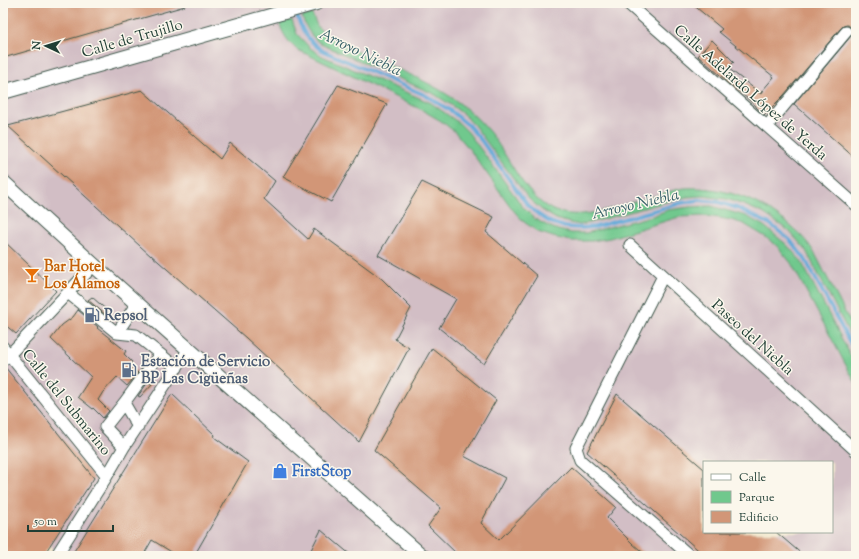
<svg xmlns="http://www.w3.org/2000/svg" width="859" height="559" font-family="'Sorts Mill Goudy',serif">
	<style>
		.industrial { fill: #d2bec5; fill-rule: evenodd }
		.green { fill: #70c88d; stroke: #488260 }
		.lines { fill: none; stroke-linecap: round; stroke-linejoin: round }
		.stream { stroke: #62aad9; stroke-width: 3.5 }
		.building { fill: #d29677 }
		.minor-casing { stroke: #3f574b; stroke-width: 13 }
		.major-casing { stroke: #3f574b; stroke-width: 16 }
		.minor { stroke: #fff; stroke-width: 11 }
		.major { stroke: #fff; stroke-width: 14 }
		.labels { text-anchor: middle; stroke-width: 3; stroke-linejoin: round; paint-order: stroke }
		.street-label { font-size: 15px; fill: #1f3d34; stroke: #fbf7ec }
		.food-label { font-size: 15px; font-weight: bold; fill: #c56008; stroke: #fbf7ec; text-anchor: start }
		.service-label { font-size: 15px; font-weight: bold; fill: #4e5e75; stroke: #fbf7ec; text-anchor: start }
		.shop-label { font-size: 15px; font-weight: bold; fill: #366cbe; stroke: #fbf7ec; text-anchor: start }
		.water-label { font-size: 16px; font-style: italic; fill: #335e66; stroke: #fbf7ec }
	</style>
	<rect width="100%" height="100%" fill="#fbf7ec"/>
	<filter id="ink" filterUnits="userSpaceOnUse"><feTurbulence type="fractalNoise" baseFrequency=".025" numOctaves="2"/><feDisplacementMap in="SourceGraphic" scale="8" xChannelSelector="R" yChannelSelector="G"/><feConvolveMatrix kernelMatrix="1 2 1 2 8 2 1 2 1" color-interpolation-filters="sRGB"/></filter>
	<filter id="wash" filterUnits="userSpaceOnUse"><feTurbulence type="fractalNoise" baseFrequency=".012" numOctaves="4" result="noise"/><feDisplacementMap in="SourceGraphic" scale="16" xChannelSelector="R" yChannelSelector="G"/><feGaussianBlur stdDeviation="0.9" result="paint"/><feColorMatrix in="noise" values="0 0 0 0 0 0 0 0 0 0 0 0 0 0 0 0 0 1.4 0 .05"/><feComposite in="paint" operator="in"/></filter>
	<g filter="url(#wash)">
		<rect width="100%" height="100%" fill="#f2e8ce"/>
		<path class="industrial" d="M3 3H856V556H58L3 488ZM704 462H832V532H704Z"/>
		<path class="green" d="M312 14C314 18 316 24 318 27 328 38 344 45 357 51 388 66 422 77 451 97 464 106 477 117 487 129 509 154 526 203 559 212 587 220 618 205 645 199 656 196 674 189 685 188 722 186 757 199 786 222 795 230 806 239 812 249 818 258 822 268 827 277 837 296 846 315 856 333V346L805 249 789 231 763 213 744 205 726 199 703 196 687 197 673 200 593 222 580 225 570 223 556 219 542 210 528 198 474 125 463 114 451 105 434 94 321 44C310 36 307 29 302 17Z
			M292 20 297 34 310 48 322 56 431 103 459 123 468 132 523 207 535 219 548 226 558 230 571 233H586L652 216 668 210 690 207 711 206 746 216 764 226 786 244 801 261 856 366V384L791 263 777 246 764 236 744 224 731 220 707 216 679 217 610 238 592 241H570L553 237 538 232 524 222 513 210 470 150 455 132 441 121 422 110 296 49C287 40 284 36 279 23Z"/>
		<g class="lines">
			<path class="stream" d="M296 12C301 30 308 41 323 51L425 95 451 111 468 125 481 140 528 206 539 215 550 222 565 227 580 228 595 227 681 203 699 200 718 202 737 208 770 224 790 240 805 259 856 354"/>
		</g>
		<g id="blocks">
			<path class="building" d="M3 3H184L185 6 3 58Z
				M691 3H856V159L794 104 851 36 853 33 852 29 851 27 847 25 843 26 841 28 784 95 764 115 756 107V106L698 56 712 40 734 62 728 68 761 94 762 91 774 77 719 32 722 29Z
				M338 85 387 104 331 202 283 177Z
				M142 90 220 159 230 143 275 181 264 199 308 239 314 229 382 279 411 308 395 339 409 348 359 442 246 338 151 255V256L8 126Z
				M422 182 494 217 486 232 537 276 484 364 439 328 456 299 378 255Z
				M3 240 56 291 16 334 3 323Z
				M92 297 110 313 107 316 88 300Z
				M78 310 98 327 97 328 126 351 124 354 132 362 130 366 138 373 127 386 117 377 103 392 98 400 109 411 103 418 93 408V409L78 397 91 377 51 339 62 325 73 317Z
				M432 348 496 400 464 456 505 478 481 523 499 540 571 467 616 507 607 518 633 544 647 556H459L428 526 441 508 374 450Z
				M3 367H5L94 478 43 556H3Z
				M148 382 152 384 140 397 138 396Z
				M172 394 215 435 214 437 248 462 194 556H178L152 540 143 556H71Z
				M617 394 704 469V532H776L804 556H705L587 452Z
				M321 530 352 556H308Z"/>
		</g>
	</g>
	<g filter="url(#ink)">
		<use href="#blocks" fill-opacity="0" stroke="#3f574b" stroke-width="1"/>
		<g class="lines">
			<g class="minor-casing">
				<path id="minor" d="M627 3 856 205
					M767 126 846 32
					M630 245 856 451
					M663 276 576 448 580 460 690 556
					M68 293 117 333
					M3 347 107 476
					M160 354 177 368
					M3 360 9 355 94 265
					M124 403 138 427
					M124 447 105 427 124 403 160 354 136 335 117 333 137 303
					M56 556 107 476 124 447 189 349"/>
			</g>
			<g class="major-casing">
				<path id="major" d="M3 92 316 3
					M3 182 99 270 422 556"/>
			</g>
			<use href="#minor" class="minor"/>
			<use href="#major" class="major"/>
		</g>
	</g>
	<defs>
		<g id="bar-bare" transform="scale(1.2)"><path d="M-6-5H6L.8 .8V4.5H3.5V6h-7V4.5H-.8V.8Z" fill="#e8710a" stroke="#fbf7ec" stroke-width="2.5" paint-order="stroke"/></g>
		<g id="fuel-bare" transform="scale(1.2)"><path d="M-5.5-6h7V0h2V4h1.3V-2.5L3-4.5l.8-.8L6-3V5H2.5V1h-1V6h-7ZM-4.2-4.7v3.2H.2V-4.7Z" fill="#5c6f8a" stroke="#fbf7ec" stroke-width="2.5" paint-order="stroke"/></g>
		<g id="shop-bare" transform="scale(1.2)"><path d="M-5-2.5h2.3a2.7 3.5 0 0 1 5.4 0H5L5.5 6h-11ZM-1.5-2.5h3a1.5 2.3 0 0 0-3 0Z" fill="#3f7fe0" stroke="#fbf7ec" stroke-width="2.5" paint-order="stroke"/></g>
	</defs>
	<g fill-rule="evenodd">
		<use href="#bar-bare" x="32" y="275"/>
		<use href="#fuel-bare" x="92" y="315"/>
		<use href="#fuel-bare" x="129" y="370"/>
		<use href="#shop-bare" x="280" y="471"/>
	</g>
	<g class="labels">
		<g class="street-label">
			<text transform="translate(132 38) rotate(-16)" y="5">Calle de Trujillo</text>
			<text transform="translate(751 92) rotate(41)" y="5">Calle Adelardo López de Yerda</text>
			<text transform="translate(753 337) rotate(42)" y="5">Paseo del Niebla</text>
			<text transform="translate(67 402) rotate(51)" y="5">Calle del Submarino</text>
		</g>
		<g class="food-label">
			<text x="44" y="271">Bar Hotel<tspan x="44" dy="17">Los Álamos</tspan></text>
		</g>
		<g class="service-label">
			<text x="104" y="320">Repsol</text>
			<text x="141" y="366">Estación de Servicio<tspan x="141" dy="17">BP Las Cigüeñas</tspan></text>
		</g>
		<g class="shop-label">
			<text x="292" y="476">FirstStop</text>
		</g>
		<g class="water-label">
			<text transform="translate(361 51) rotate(26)" y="6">Arroyo Niebla</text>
			<text transform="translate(635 203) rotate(-13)" y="6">Arroyo Niebla</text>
		</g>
	</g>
	<rect width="859" height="559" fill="none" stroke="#fbf7ec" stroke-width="16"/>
	<rect x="703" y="461" width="130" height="72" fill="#fbf7ec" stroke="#a3ada2"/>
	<rect x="711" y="474" width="20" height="6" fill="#ffffff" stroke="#a3ada2"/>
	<text x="739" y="481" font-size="12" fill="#1f3d34">Calle</text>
	<rect x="711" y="491" width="20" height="12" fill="#70c88d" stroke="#a3ada2"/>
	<text x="739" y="501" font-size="12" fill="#1f3d34">Parque</text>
	<rect x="711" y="511" width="20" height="12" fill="#d29677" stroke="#a3ada2"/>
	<text x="739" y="521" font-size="12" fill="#1f3d34">Edificio</text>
	<g transform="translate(46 46) rotate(274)" stroke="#fbf7ec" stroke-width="3" paint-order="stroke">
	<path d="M0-3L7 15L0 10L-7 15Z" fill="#1f3d34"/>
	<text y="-6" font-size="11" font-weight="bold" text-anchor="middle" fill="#1f3d34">N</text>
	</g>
	<path d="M28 525v6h85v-6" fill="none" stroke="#1f3d34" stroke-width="2"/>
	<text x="34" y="525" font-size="12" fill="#1f3d34" stroke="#fbf7ec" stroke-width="3" paint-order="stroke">50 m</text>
</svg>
